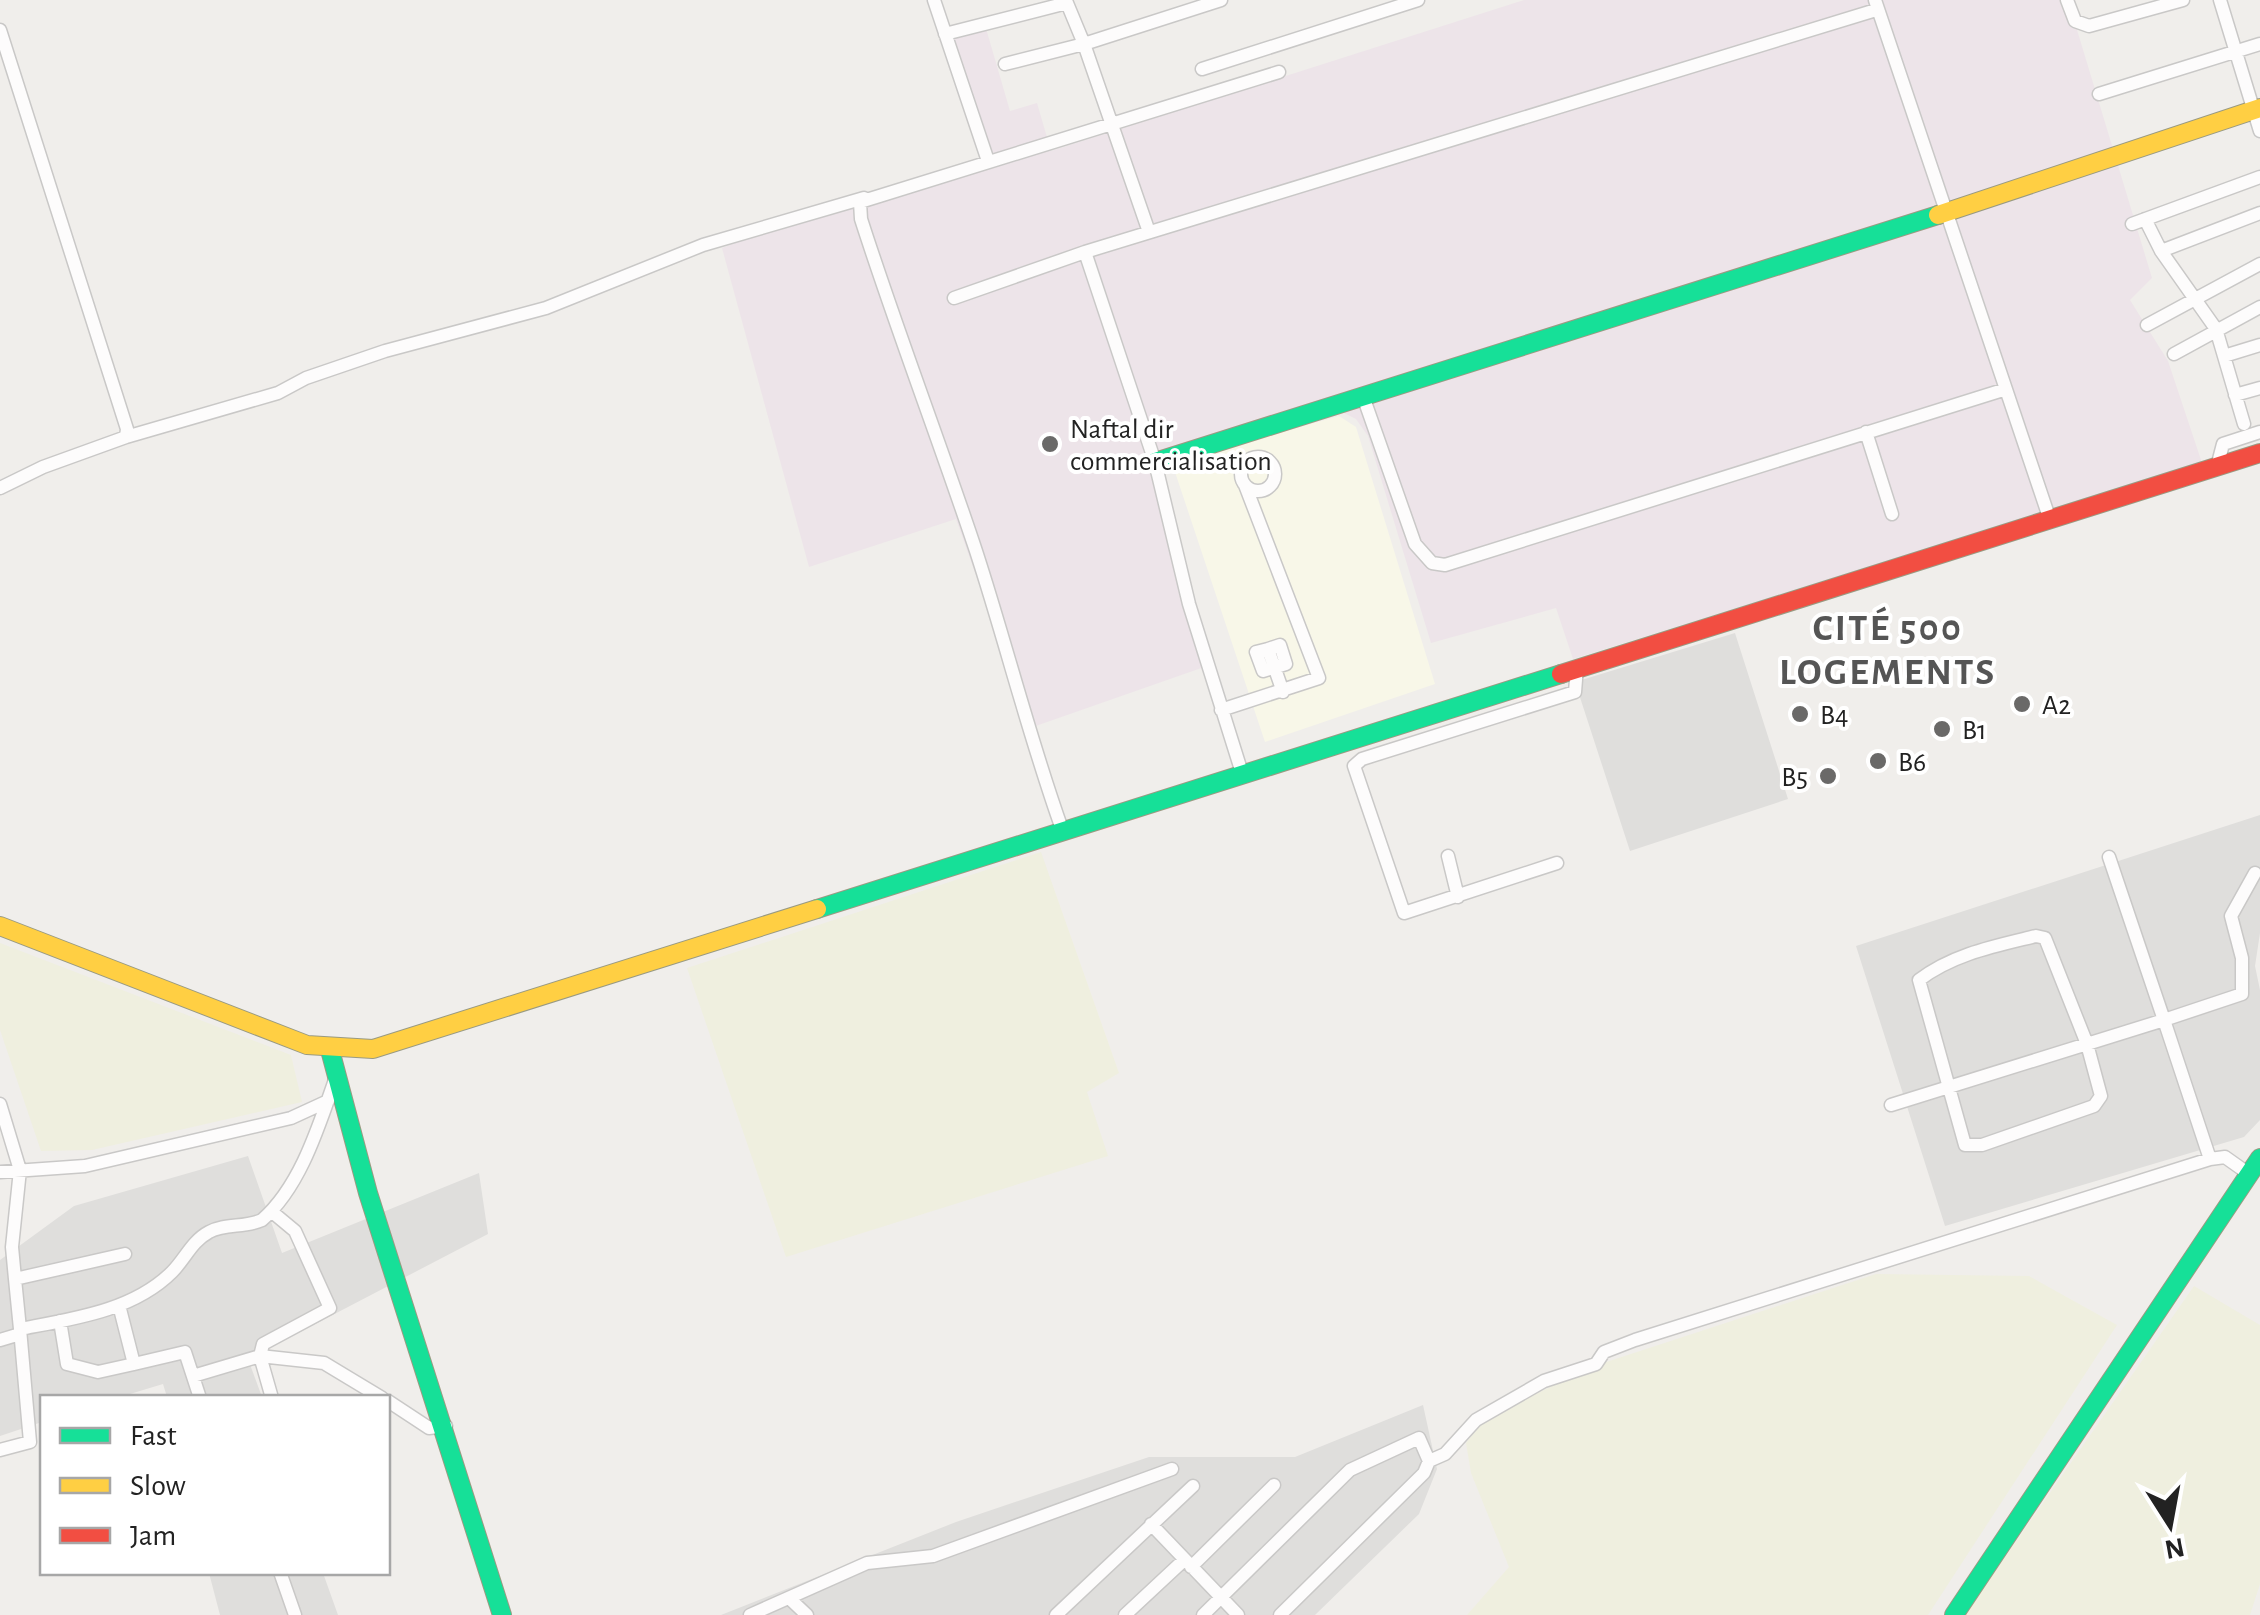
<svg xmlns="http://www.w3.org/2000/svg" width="2260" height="1615" font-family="'Alegreya Sans',sans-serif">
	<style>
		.residential { fill: #dfdedc }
		.industrial { fill: #ede4e9 }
		.education { fill: #f8f7e8 }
		.farmland { fill: #efefdf }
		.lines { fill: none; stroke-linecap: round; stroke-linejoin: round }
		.street-casing { stroke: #c9c8c7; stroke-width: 15 }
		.fast-casing { stroke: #999a82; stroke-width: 20 }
		.slow-casing { stroke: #999a82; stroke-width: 20 }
		.jam-casing { stroke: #999a82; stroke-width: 20 }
		.street { stroke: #fdfcfc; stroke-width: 12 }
		.fast { stroke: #16e098; stroke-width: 18 }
		.slow { stroke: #ffcf43; stroke-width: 18 }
		.jam { stroke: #f24e42; stroke-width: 18 }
		.poi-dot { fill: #6a6968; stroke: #fff; stroke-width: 4 }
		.labels { text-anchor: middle; stroke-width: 8; stroke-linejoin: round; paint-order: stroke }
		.poi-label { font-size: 28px; fill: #222; stroke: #fff; text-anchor: start }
		.district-label { font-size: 38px; font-weight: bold; letter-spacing: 2.5px; fill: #555; stroke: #fff }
	</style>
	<rect width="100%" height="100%" fill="#f0eeeb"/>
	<path class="residential" d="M1735 633 1788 799 1630 851 1575 682Z
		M2260 815V933L2255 966 2260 990V1120L2244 1137 1945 1226 1856 946Z
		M248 1156 282 1253 479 1173 488 1234 248 1359 262 1397H167L163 1384 120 1397 42 1398V1422L0 1436V1260L74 1206Z
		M1423 1405 1437 1469 1419 1514 1315 1615H721L956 1522 1149 1457H1295Z
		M209 1573H323L338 1615H220Z"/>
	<path class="industrial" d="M1524 0H2068L2152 278 2130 300 2168 361 2202 463 1573 659 1556 608 1431 643 1368 436 1356 419 1342 412 1149 468 1210 665 1030 728 956 519 809 567 722 248 856 196 989 167 950 33 985 25 1010 111 1037 103 1051 151Z"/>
	<path class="education" d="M1339 416 1356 427 1435 684 1265 742 1172 463Z"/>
	<path class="farmland" d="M1041 852 1119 1073 1087 1092 1108 1156 786 1257 687 968Z
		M0 943 291 1055 302 1102 92 1150 41 1151 0 1030Z
		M1876 1274 2029 1276 2117 1325 1928 1615H1467L1509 1567 1471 1473 1466 1443 1485 1419 1591 1367Z
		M2194 1286 2260 1325V1584L2250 1615H1965Z"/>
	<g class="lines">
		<g class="street-casing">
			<path id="street" d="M934 0 988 161
				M1875 0 2050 520
				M2067 0 2075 21 2089 26 2183 0
				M2220 0 2260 131
				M0 30 127 429 126 437 43 467 0 488
				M945 34 1067 3 1084 44 1005 64
				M1202 69 1418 0
				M2099 94 2260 44
				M2145 219 2161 251 2216 329 2244 424
				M2132 224 2260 177
				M1149 232 1084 44 1221 0
				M2161 251 2260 213
				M1085 252 1155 462 1189 604 1242 773
				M954 298 1085 252 1876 10
				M2147 325 2260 264
				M2174 354 2260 307
				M2224 356 2260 345
				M2235 395 2260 388
				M1364 399 1415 544 1432 563 1445 565 2003 390
				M1866 432 1892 514
				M126 437 278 393 306 378 385 351 546 308 703 245 864 198
				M1241 474a17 17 0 1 1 34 0a17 17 0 1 1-34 0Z
				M2217 467 2223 444 2260 432
				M1268 649 1280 645 1286 664 1263 671 1256 652 1268 649 1283 692
				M1221 710 1319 678 1245 485
				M1062 829C1029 737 1006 643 976 551 939 440 897 331 861 219L860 202 1279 72
				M1448 856 1458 897
				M2109 857 2164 1020 2242 994V958L2231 916 2255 873
				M1557 863 1404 913 1354 766 1362 759 1575 692 1577 667
				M2036 936 2045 938 2087 1044 2101 1096 2094 1106 1982 1145H1965L1919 980C1953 954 1995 946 2036 936Z
				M0 1104 20 1170 12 1247 15 1279
				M1891 1105 2164 1020 2210 1159
				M0 1172 85 1166 291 1118 328 1101
				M271 1211 295 1231 330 1308 263 1344 260 1356 324 1363 382 1398
				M60 1321 67 1364 98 1372 134 1364 119 1305
				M20 1329 15 1279 125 1254
				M0 1340 20 1334
				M134 1364 185 1352 200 1398
				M193 1376 260 1356 272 1398
				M388 1401 429 1428 446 1426
				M0 1450 30 1442 20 1329C72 1319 133 1311 172 1272 185 1259 192 1241 209 1232 225 1223 245 1228 262 1220 301 1186 319 1125 336 1077
				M1429 1461 1445 1454 1476 1420 1544 1381 1596 1364 1604 1352 1635 1340 2210 1159 2225 1157 2249 1174
				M1151 1524 1238 1615
				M1191 1567 1274 1485
				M280 1572 295 1615
				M790 1599 807 1615
				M750 1615 867 1563 933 1556 1172 1469
				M1056 1615 1193 1486
				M1125 1615 1184 1560
				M1203 1615 1350 1470 1419 1438 1429 1461 1424 1473 1280 1615"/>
		</g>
		<g class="fast-casing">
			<path id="fast" d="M1155 462 1938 215
				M817 909 1561 674
				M330 1050 368 1193 502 1615
				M1954 1615 2260 1158"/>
		</g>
		<g class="slow-casing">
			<path id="slow" d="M1938 215 2260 108
				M0 926 307 1045 373 1049 817 909"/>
		</g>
		<g class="jam-casing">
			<path id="jam" d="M1561 674 2260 453"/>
		</g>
		<use href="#street" class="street"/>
		<use href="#fast" class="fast"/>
		<use href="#slow" class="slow"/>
		<use href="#jam" class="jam"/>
	</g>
	<g class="poi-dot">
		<circle cx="1050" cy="444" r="10"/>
		<circle cx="2022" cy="704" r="10"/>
		<circle cx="1800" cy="714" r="10"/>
		<circle cx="1942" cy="729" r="10"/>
		<circle cx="1878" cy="761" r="10"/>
		<circle cx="1828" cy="776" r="10"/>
	</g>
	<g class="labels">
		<g class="poi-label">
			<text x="1070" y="438">Naftal dir<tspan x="1070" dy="32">commercialisation</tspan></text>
			<text x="2042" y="714">A2</text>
			<text x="1820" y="724">B4</text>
			<text x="1962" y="739">B1</text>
			<text x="1898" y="771">B6</text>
			<text x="1808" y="786" text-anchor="end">B5</text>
		</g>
		<g class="district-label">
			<text x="1888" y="640">CITÉ 500<tspan x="1888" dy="44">LOGEMENTS</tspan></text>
		</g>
	</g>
	<rect x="40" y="1395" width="350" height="180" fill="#ffffff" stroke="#a7a7a7" stroke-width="2.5"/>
	<rect x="60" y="1428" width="50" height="15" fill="#16e098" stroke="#a7a7a7" stroke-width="2.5"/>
	<text x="130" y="1445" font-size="30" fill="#222222">Fast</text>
	<rect x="60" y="1478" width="50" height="15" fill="#ffcf43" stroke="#a7a7a7" stroke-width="2.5"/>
	<text x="130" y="1495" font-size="30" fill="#222222">Slow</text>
	<rect x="60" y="1528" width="50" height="15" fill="#f24e42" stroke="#a7a7a7" stroke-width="2.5"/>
	<text x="130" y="1545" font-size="30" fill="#222222">Jam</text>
	<g transform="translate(2170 1525) rotate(169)" stroke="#ffffff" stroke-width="8" paint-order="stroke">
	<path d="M0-8L18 38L0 25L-18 38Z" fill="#222222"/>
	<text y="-15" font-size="28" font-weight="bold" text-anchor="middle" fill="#222222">N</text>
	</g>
</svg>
